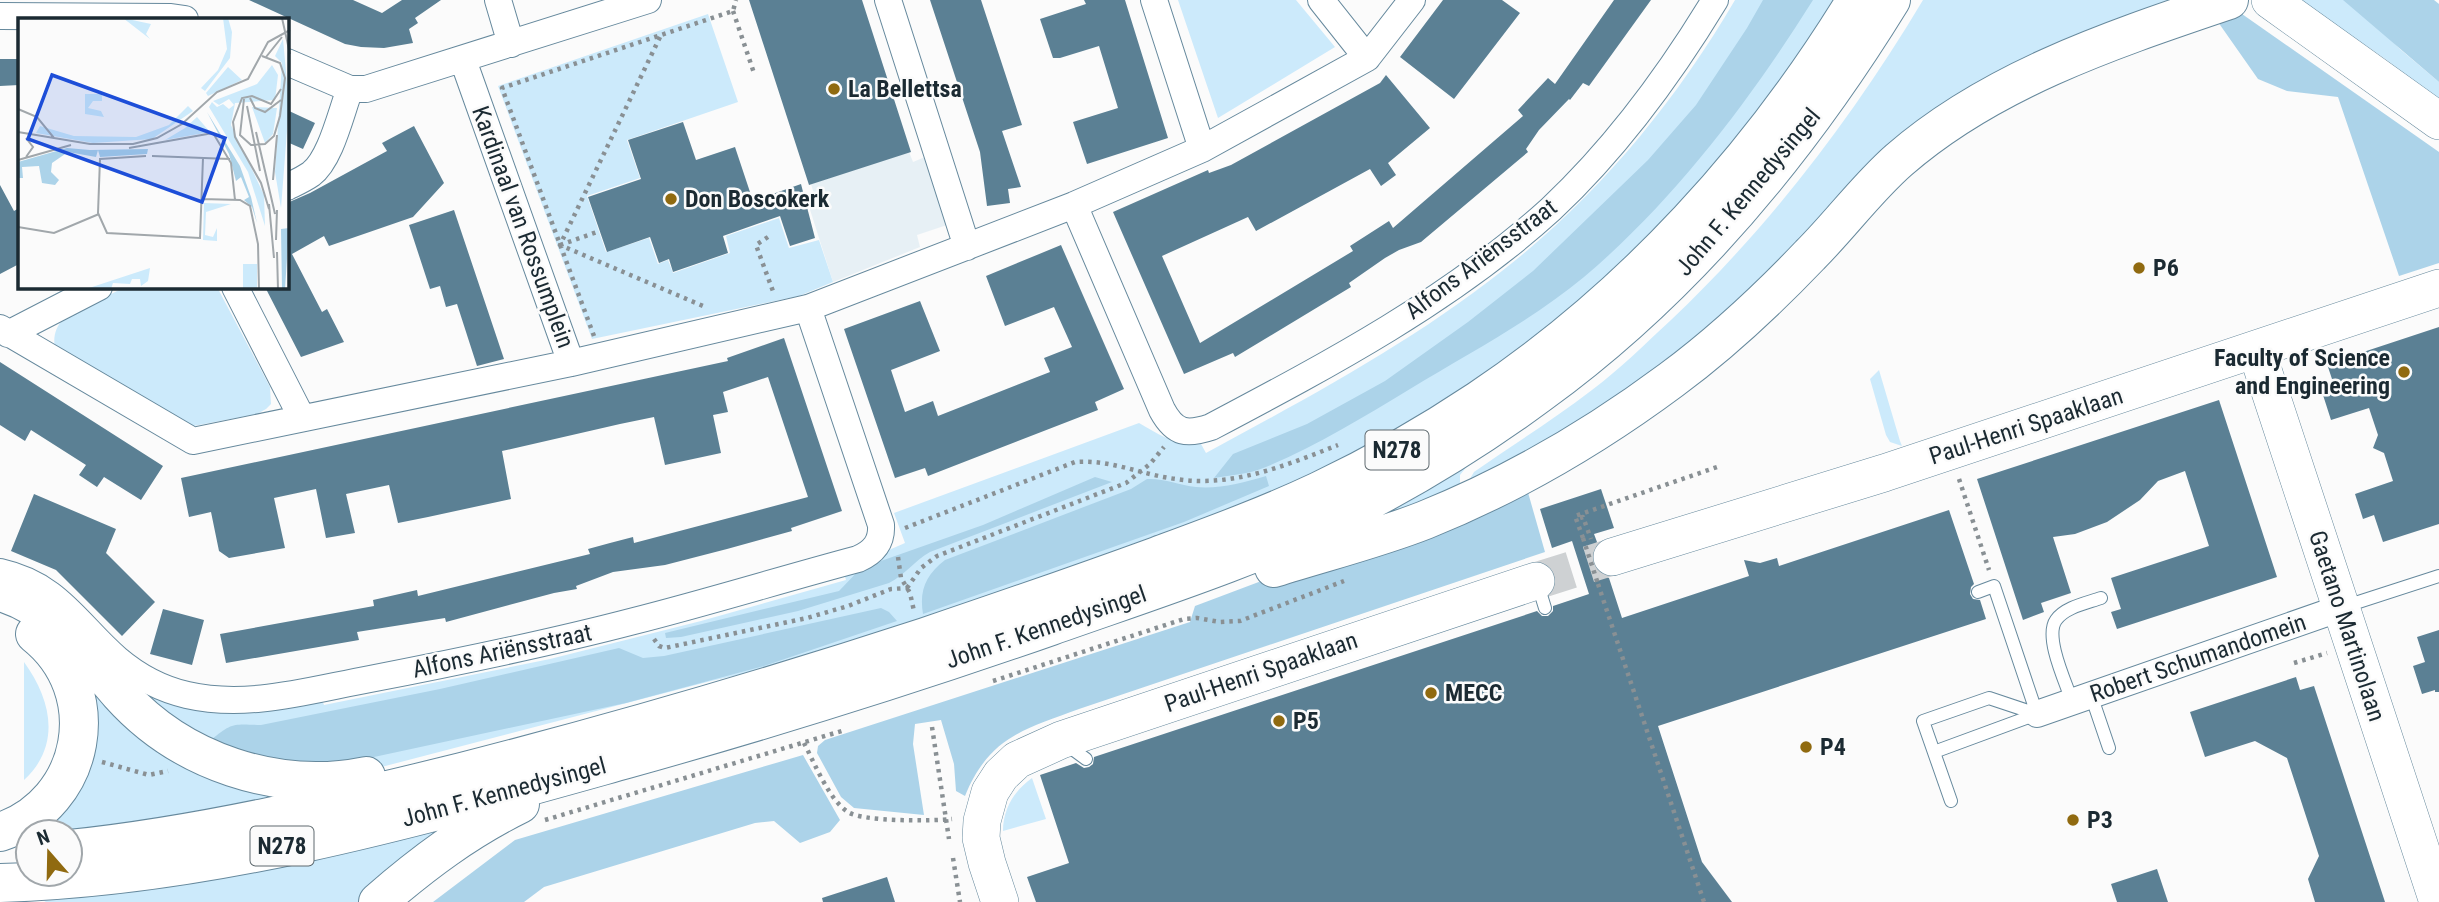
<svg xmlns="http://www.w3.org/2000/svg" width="2439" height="902" font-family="'Roboto Condensed',sans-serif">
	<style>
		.built { fill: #e7f0f5 }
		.green { fill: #cceafb }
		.forest { fill: #acd3e9 }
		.building { fill: #5b8094 }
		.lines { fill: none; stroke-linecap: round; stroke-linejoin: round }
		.secondary-tunnel { stroke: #ced1d3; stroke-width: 37; stroke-dasharray: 37 18; stroke-linecap: butt }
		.lane-casing { stroke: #66899d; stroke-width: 14 }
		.street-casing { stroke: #66899d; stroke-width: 28 }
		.secondary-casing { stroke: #66899d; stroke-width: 38 }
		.primary-casing { stroke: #66899d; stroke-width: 40 }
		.path { stroke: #899094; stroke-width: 4.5; stroke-dasharray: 3.5 5; stroke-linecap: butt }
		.lane { stroke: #fff; stroke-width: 12 }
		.street { stroke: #fff; stroke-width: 26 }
		.secondary { stroke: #fff; stroke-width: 37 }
		.primary { stroke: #fff; stroke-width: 38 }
		.path-bridge { stroke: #899094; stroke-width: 4.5; stroke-dasharray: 3.5 5; stroke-linecap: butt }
		.poi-dot { fill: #906a10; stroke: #fbfbfb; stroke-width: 2.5 }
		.labels { text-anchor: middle; stroke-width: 5; stroke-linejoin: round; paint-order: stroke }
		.shield { fill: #fbfbfb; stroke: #5e696e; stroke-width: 2 }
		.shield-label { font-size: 23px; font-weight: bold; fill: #1b2a32 }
		.poi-label { font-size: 24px; font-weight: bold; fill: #1b2a32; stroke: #fbfbfb; text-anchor: start }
		.street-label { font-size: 24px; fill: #1b2a32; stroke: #fbfbfb }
		.inset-road { fill: none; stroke: #a1a7ab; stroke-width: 2 }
		.view { fill: #1d4ed8; fill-opacity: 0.15; stroke: #1d4ed8; stroke-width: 3.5 }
		.inset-edge { fill: none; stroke: #1b2a32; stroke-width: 3.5 }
	</style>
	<rect width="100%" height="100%" fill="#fbfbfb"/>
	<path class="built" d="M909 152 913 162 925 157 947 225 917 235 920 247 833 282 806 197 814 194 811 184Z"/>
	<path class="green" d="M1178 0H1296L1335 47 1218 118Z
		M1735 0H1840L1734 149 1577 310 1453 400 1288 491 819 657 711 681 370 770 307 794 70 832H30L86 692 140 684 320 695 324 705 550 659 701 621 846 580 843 570 905 543 894 513 1139 423C1158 434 1178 447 1201 444L1206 453C1313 395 1422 337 1517 259 1605 187 1677 99 1735 0Z
		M1923 0H2206L2059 55 1656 381 1468 482 1474 472C1513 445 1554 419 1592 390 1620 369 1645 344 1671 320 1770 226 1853 117 1923 0Z
		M2299 0H2350L2401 50 2439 82V100L2384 58Z
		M708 14 738 102 627 140 640 178 587 196 606 252 649 238 658 264 668 260 673 273 730 253 726 236 779 218 789 248 819 240 833 282 799 296 592 339 498 86Z
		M125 287H217L270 387 271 404 266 409 257 414 183 428 56 351C52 340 55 327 64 318Z
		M1879 370 1900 441 1902 446 1890 442 1886 435 1870 379Z
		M1468 465 1460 475V487L1370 521Z
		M24 662C51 699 62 745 24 780Z
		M1032 778 1046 819 1003 831C1003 809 1014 791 1032 778Z
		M461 817 361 902H46L34 895Z"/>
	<path class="forest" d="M1763 0H1813C1751 99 1674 201 1584 277 1531 321 1469 353 1410 389 1364 417 1316 446 1266 467 1250 474 1232 475 1214 478L1233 454 1307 424 1385 381 1468 322 1533 271 1648 160 1696 105 1747 28Z
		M2343 0H2434L2439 4V82Z
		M2242 14 2439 152V263L2399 276 2338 97 2287 91 2258 79 2218 22Z
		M1266 476 1269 486 1184 522 923 614C919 590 926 575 945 560L1131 489 1147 479C1163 478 1179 485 1196 487 1219 489 1243 483 1266 476Z
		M1095 477 1112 482 930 552C914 561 905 575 889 583L798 611 681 637 666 638 665 633 839 591 861 568 983 525Z
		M1525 482 1545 552 1079 709C1025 729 989 737 965 796L956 791 954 764 941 720 915 724 913 744 924 815 854 808 841 797 817 753 818 746 825 740 1190 622 1195 606Z
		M881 608 889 612 897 621 764 666 626 703 346 763 293 764 259 758 211 740C232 722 234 724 261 725L440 689 619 648 643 658 664 656Z
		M803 755 840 820 830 832 800 843 774 821 755 823 544 887 524 902H433L515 840Z"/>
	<path class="building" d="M249 0H353L382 13 402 0H441L415 18 418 23 409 29 413 43 384 48 361 47 345 44Z
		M749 0H862L911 152 809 185Z
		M930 0H981L1022 125 1002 131 1021 187 1008 189 1010 203 987 206 980 152Z
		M1084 0H1125L1168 138 1087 164 1073 122 1118 108 1099 46 1060 58H1053L1040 19 1086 4Z
		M1443 0H1502L1520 13 1454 99 1400 57Z
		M1614 0H1651L1589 86 1583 83 1570 100 1569 99 1539 130 1526 149 1528 152 1421 242 1399 250 1385 258 1349 283 1351 287 1235 357 1233 353 1184 374 1113 212 1208 170 1209 173 1231 165 1380 83 1386 75 1430 128 1388 163 1396 175 1381 186 1370 169 1256 231 1248 217 1162 256 1200 343 1353 251 1350 246 1389 221 1393 228 1523 116 1518 110 1548 78 1555 84Z
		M0 59H19V85L0 86Z
		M287 110 315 123 303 149 287 142Z
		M683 122 696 160 735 147 753 201 801 184 815 238 790 246 780 216 723 236 728 253 673 272 669 259 659 263 650 237 607 252 588 197 641 179 628 140Z
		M414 126 444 183 413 217 329 246 324 236 292 254 322 312 327 309 344 342 301 357 265 287H287V203L310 193 387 151 382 143Z
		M0 185 14 211 19 208V264L0 274Z
		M454 210 504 359 477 366 457 304 446 307 440 286 430 289 409 225Z
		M1061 245 1124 389 1095 402 1098 410 928 476 925 468 895 478 844 329 920 301 940 351 891 370 905 412 933 401 938 416 1050 372 1044 358 1072 347 1054 307 1005 326 986 276Z
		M2439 327V524L2383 542 2374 515 2363 519 2355 494 2393 481 2384 453 2373 448 2378 435 2369 408 2331 420 2323 395 2336 391 2327 364Z
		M784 338 842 511 791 528 792 531 727 549 665 565 613 572 576 586 577 589 554 593 446 622 445 618 357 632 359 640 226 663 220 634 374 606 373 600 417 590 418 596 590 554 588 549 610 543 633 537 634 543 808 497 768 377 723 392 728 412 713 415 721 453 665 465 654 417 620 424 502 451 511 499 428 517 398 523 389 485 346 494 355 533 326 538 316 489 274 498 285 548 229 558 219 551 211 512 189 517 181 478 728 361 727 358Z
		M0 362 163 466 141 500 104 477 97 487 79 475 86 465 31 430 25 441 0 425Z
		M2219 400 2277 577 2117 629 2111 612 2121 609 2111 578 2209 546 2185 471 2158 481 2140 500 2107 522 2075 534 2053 537 2071 593 2041 603 2044 612 2023 620 1977 479Z
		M1601 489 1614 528 1594 534 1597 542 1592 552V563L1598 573 1609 578 1622 618 1749 576 1744 560 1760 563 1777 558 1779 566 1949 510 1974 584 1971 587 1970 594 1973 599 1980 600 1986 619 1658 726 1702 862 1732 902H1036L1027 877 1069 863 1040 775 1076 763 1084 768 1089 767 1093 764 1094 757 1537 611 1542 616H1548L1553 611V606L1589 594 1572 541 1552 548 1540 509Z
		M34 494 116 529 106 553 155 602 122 636 56 570 11 551Z
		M163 609 204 620 192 665 150 654Z
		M2439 630V692H2435V690L2422 694 2413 666 2425 662 2417 637Z
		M2296 677 2300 690 2314 686 2385 902H2315L2308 879 2319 856 2287 758 2255 741 2205 757 2190 712Z
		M2157 869 2168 902H2117L2111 884Z
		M887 877 895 902H823L822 898Z"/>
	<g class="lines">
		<path class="secondary-tunnel" d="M1536 581 1612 557"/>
		<g class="lane-casing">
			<path id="lane" d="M1538 585 1545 608
				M1978 592 1994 586 2037 714
				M2343 607 2439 576
				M2091 695 2109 748
				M2072 701C2066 683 2044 637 2056 620 2065 607 2087 603 2101 598
				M1067 745 1086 759
				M1934 752 2037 714
				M1951 801 1923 721 1989 698 2037 714"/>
		</g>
		<g class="street-casing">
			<path id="street" d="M498 0 511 44
				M888 0 967 247
				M1154 0 1202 149
				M0 16 171 17 185 19
				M1367 58 1412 0
				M463 60 571 363
				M287 62 350 89H366L648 0
				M287 187C295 183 304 179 311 174 331 159 341 112 350 89
				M1074 205 1162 410C1175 434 1187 435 1211 427 1330 364 1451 300 1551 209 1616 148 1669 76 1715 0
				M235 287 302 418
				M0 328 193 441 571 363 808 308 1074 205 1202 149 1367 58 1321 0
				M8 334 99 287
				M0 572C58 585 76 623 117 659 137 676 161 689 187 695 248 709 310 690 370 679 458 662 546 644 634 621 709 602 783 579 858 559 874 552 882 542 881 525L808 308
				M2037 714 2341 608"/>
		</g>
		<g class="secondary-casing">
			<path id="secondary" d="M2270 0 2439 121
				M2256 349 2438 902
				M1612 557 1884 473 2439 288
				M1000 902 987 863 981 838 982 821 990 792 1001 775 1017 760 1061 740 1536 581"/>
		</g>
		<g class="primary-casing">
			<path id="primary" d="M1274 568C1324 552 1377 539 1425 520 1512 485 1597 435 1671 380 1721 343 1767 300 1810 255 1841 224 1867 188 1899 160 1992 79 2114 39 2229 0
				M0 592C54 607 85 654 120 694 181 762 277 794 366 776
				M0 832C87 803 107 691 35 634
				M70 849C203 835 332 804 462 772 618 732 772 687 925 637 1002 611 1080 584 1157 556 1211 536 1266 516 1319 491 1374 465 1428 434 1479 400 1633 297 1760 157 1856 0
				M0 883C213 877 423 816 627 759 770 719 911 675 1051 626 1150 591 1251 559 1345 513 1413 479 1478 439 1539 394 1684 289 1798 151 1891 0
				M378 902C423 863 467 830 520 804"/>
		</g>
		<path class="path" d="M733 11 754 73
			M660 37 560 245 703 306
			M768 237 756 245 774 294
			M560 245 597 232
			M594 336 502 88 733 11 736 0
			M1959 479 1989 570
			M1580 518 1583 517 1591 539
			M905 528 1075 462C1110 459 1142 475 1176 479 1232 488 1287 465 1338 445
			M1583 538 1575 516 1720 466
			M898 557 901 578 910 593 914 611
			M1598 584 1704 902
			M907 588 921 568 937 556 1126 483 1150 464 1164 447
			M654 639 659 646 665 648 807 618 848 606 891 589 907 588
			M2294 663 2327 653
			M993 681 1184 619 1197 618 1220 622 1240 621 1344 581
			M932 727 949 839
			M804 743C814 762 829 800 848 812 863 822 933 821 952 819
			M102 762 149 775 168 771
			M545 820 845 730
			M953 858 960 902"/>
		<use href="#lane" class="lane"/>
		<use href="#street" class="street"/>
		<use href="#secondary" class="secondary"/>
		<use href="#primary" class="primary"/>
		<path class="path-bridge" d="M1583 538 1598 584"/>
	</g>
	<g class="poi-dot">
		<circle cx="834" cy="89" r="7"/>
		<circle cx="671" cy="199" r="7"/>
		<circle cx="2139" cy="268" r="7"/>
		<circle cx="2404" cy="372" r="7"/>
		<circle cx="1431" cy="693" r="7"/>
		<circle cx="1279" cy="721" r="7"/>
		<circle cx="1806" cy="747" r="7"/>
		<circle cx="2073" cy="820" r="7"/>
	</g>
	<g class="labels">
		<g class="shield">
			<rect x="1365.5" y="430.5" width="63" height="39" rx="5"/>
			<rect x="250.5" y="826.5" width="63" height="39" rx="5"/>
		</g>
		<g class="shield-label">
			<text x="1397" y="458">N278</text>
			<text x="282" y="854">N278</text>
		</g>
		<g class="poi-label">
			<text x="848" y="97">La Bellettsa</text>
			<text x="685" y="207">Don Boscokerk</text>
			<text x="2153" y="276">P6</text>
			<text x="2390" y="366" text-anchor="end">Faculty of Science<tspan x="2390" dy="28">and Engineering</tspan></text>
			<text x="1445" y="701">MECC</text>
			<text x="1293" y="729">P5</text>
			<text x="1820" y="755">P4</text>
			<text x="2087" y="828">P3</text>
		</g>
		<g class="street-label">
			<text transform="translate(1748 192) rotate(-50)" y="8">John F. Kennedysingel</text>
			<text transform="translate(523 227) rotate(70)" y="8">Kardinaal van Rossumplein</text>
			<text transform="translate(1481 259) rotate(-37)" y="8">Alfons Ariënsstraat</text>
			<text transform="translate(2026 426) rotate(-18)" y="8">Paul-Henri Spaaklaan</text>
			<text transform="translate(2347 626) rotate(72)" y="8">Gaetano Martinolaan</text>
			<text transform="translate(1046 627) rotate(-19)" y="8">John F. Kennedysingel</text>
			<text transform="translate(502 651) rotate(-12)" y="8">Alfons Ariënsstraat</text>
			<text transform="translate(2198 658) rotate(-19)" y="8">Robert Schumandomein</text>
			<text transform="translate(1261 672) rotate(-19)" y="8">Paul-Henri Spaaklaan</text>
			<text transform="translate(504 792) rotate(-15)" y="8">John F. Kennedysingel</text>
		</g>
	</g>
	<g transform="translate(18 18)">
		<rect width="271" height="271" fill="#fbfbfb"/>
		<path d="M105 0 133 6 128 16 132 21ZM205 0H210L214 14 212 40 187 73 183 70 200 52 209 31ZM265 21 271 87 263 190 257 154 264 45 257 38ZM254 47 260 57 257 82 217 85 213 107 246 177 247 208 230 154 191 89 194 84 199 89 205 86 211 91 216 87 211 81 201 87 195 83 239 66ZM210 49 224 62 190 78 188 75ZM67 76H84V83H75L70 90 83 93 86 99 67 96ZM170 88 175 93 134 121 75 125 18 115 22 108 56 118 118 119 151 107ZM234 89 259 90 255 116 247 125ZM179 99 192 114 147 122 167 110ZM186 185 213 186 188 194 187 217 195 219 199 210V223L185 222ZM225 246H239V271L225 270ZM132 250 130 263 123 268 122 261H114L112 266 95 265 93 271H68Z" fill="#cceafb"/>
		<path d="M189 94 222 148 233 179 239 205 234 189 226 182 231 179 223 159 218 163 211 136ZM49 130 72 132 130 131 129 136 82 139 80 132 78 139 50 134 34 145 33 154 41 162 37 167 24 165 21 148 4 149 5 160H0V144ZM271 210 267 271H264L263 211Z" fill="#acd3e9"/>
		<path class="inset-road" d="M264 0 272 36M248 39 264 19M232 80 237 90 247 94 263 82M226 81 222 117 233 127 247 126 256 118 262 98 267 60 262 45 244 38M229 88 242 153M0 91 19 99 36 120M0 114 72 126H115L139 120 164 106 199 74 230 61 250 24 272 12M238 114 257 196M195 115 213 145 217 182M111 130 195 115M128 138 82 141 80 195 89 215 182 220 185 140M134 138 212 141M8 139 15 129 8 120M0 142 53 127M255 162 259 117M184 181 222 182 232 188 240 226 241 271M251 186 256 240M251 191 243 165 217 119 215 104 224 80 234 78 253 86 263 71M0 209 36 215 81 196M258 222 259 192M259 234 260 271"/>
		<path class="view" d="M34 57 207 120 184 184 10 121Z"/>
		<rect width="271" height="271" class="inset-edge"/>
	</g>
	<g transform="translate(49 853) rotate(340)"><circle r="33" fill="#fbfbfb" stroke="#a1a7ab" stroke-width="2"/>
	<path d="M0-5L12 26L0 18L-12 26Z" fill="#906a10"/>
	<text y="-10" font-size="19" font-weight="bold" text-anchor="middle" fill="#1b2a32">N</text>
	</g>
</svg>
